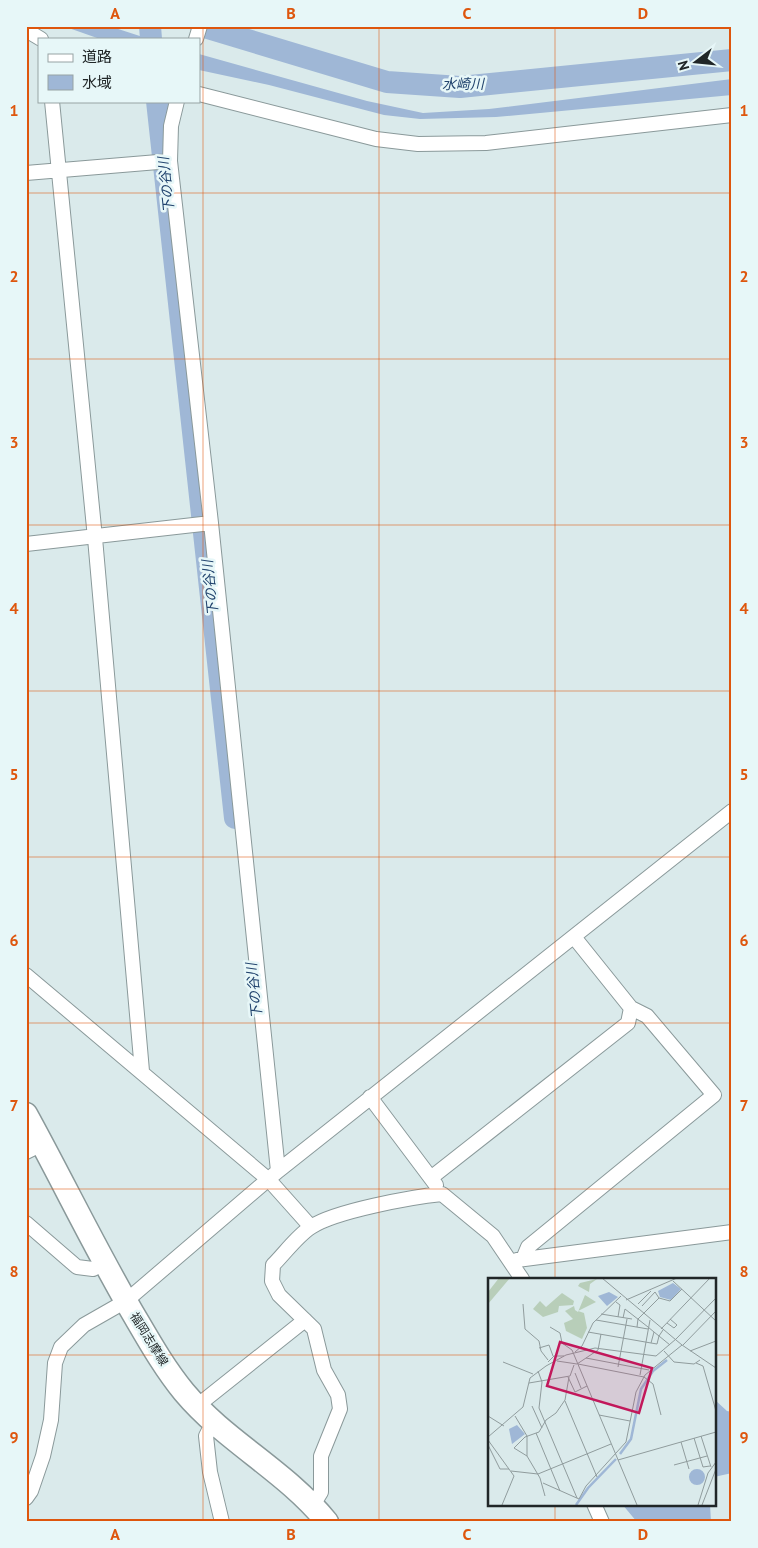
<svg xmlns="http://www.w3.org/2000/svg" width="758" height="1548" font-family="'PT Sans','Noto Sans JP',sans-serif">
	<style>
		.water { fill: #9fb7d6 }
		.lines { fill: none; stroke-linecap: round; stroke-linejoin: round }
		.river { stroke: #9fb7d6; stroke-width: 22 }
		.minor-casing { stroke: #8a999a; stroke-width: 16 }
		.primary-casing { stroke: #8a999a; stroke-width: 25 }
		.minor { stroke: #fff; stroke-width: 14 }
		.primary { stroke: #fff; stroke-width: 22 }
		.grid { fill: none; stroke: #de560d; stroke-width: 1; stroke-opacity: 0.55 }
		.labels { text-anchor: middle; stroke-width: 5; stroke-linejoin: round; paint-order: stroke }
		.street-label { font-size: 12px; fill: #202627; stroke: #e7f7f8 }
		.water-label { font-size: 14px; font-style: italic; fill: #22446e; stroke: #e7f7f8 }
		.inset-river { fill: none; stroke: #9fb7d6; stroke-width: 2.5 }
		.inset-road { fill: none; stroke: #909c9d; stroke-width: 1 }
		.view { fill: #c2185b; fill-opacity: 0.15; stroke: #c2185b; stroke-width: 2.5 }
		.inset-edge { fill: none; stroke: #202627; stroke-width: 2.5 }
		.neatline { fill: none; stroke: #de560d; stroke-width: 2 }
		.grid-label { font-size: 16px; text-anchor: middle; font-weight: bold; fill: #de560d }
	</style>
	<rect width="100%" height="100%" fill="#daeaeb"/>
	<path class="water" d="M63 26H109L149 39H100Z
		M199 54 367 101 423 113 489 109 732 79V95L496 117 420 119 384 115 269 85 199 70Z
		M714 1399 727 1411 732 1412V1473L714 1477Z
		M622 1504H710L711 1522H637Z"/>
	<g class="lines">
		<path class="river" d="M150 26 151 39
			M201 26 387 82 460 87 732 60
			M157 101 235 818"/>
		<g class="minor-casing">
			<path id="minor" d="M26 30 41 39
				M196 39 200 26
				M199 94 376 139 418 144 486 143 732 115
				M52 101 95 538 142 1071
				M177 101 171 126 170 161 211 523 278 1171
				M26 173 170 161
				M26 544 211 523
				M26 975 269 1180 311 1227
				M370 1097 436 1185
				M26 1152 42 1144
				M432 1177 628 1023 631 1008
				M26 1223 77 1267 93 1269 105 1263
				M523 1259 528 1247 714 1095 647 1016 631 1008 574 937
				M517 1260 732 1232
				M197 1406 305 1320
				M213 1422 206 1436 210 1472 222 1522
				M26 1498 31 1491 43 1456 51 1420 55 1363 61 1347 84 1325 126 1301 278 1171 732 811
				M594 1504 602 1522
				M313 1505 321 1492V1456L340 1409 338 1395 324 1370 314 1329 279 1295 272 1281 273 1265C285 1253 297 1236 311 1227 335 1211 412 1197 442 1194L493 1236 522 1279"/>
		</g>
		<g class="primary-casing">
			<path id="primary" d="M26 1114C64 1183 98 1255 138 1322 152 1346 166 1370 184 1392 226 1442 286 1471 327 1522"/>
		</g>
		<use href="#minor" class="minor"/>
		<use href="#primary" class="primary"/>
	</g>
	<path class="grid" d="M203 26V1522M379 26V1522M555 26V1279M26 193H732M26 359H732M26 525H732M26 691H732M26 857H732M26 1023H732M26 1189H732M26 1355H489M714 1355H732M555 1504V1522"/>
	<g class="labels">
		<g class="street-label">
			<text transform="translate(149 1339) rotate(58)" y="4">福岡志摩線</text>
		</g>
		<g class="water-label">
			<text transform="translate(463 84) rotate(-1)" y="5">水崎川</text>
			<text transform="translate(166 185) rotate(-96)" y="5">下の谷川</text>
			<text transform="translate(210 588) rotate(-96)" y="5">下の谷川</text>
			<text transform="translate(254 991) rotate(-96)" y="5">下の谷川</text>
		</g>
	</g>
	<g transform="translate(488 1278)">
		<rect width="228" height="228" fill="#daeaeb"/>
		<path d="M11 0H22L0 26V14ZM109 1 102 6 101 14 90 8 92 5ZM74 15 86 23 85 27 71 28 70 34 55 39 45 31 52 23 58 29ZM97 17 108 24 90 33 96 35 99 50 94 61 78 53 76 45 85 41 77 33 86 28 87 32 90 34Z" fill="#b8ceb9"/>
		<path d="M185 5 193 11 183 22 172 19 170 13ZM121 14 130 19 119 28 110 18ZM29 147 37 156 24 166 21 151ZM201 199a8 8 0 1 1 16 0a8 8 0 1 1-16 0Z" fill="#9fb7d6"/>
		<path class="inset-river" d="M132 176 143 161 153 111 165 93 179 82M88 227 100 210 128 181"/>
		<path class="inset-road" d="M114 0 194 67 228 90M185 3 228 43M171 20 182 23 194 11M138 22 189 0M128 24 132 27 130 39M35 26 37 51 51 63 53 73 60 82M150 26 163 13M113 36 144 41M135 40 137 31 160 49 166 54 171 58 169 66 163 65 166 54M108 42 160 51M179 45 186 50 189 47 182 41M62 49 72 55 74 65 84 72 149 227M149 49 150 41 171 20 167 14 154 28M173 51 222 0M175 52 171 58 182 67M100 54 163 65M188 61 228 20M195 67 228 33M51 70 61 67 65 78M176 73 186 84 206 86 212 82M202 73 228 63M87 74 94 68 105 45 133 18M98 80 161 92M69 83 89 86 110 72 113 56M15 84 45 96M60 84 66 78H76M208 85 215 88 228 133M90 86 156 99 165 106 173 137M130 89 139 41M50 93 54 104 51 130 89 220M87 95 93 110M152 97 162 42M80 99 87 114 99 108M41 105 82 98 86 87M77 123 109 199M44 128 54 150M111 137 142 143M0 138 16 148M27 138 39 158V178M48 155 72 213M213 158 223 189M0 159 35 129 42 100 58 88 78 77 107 70 168 78 188 61M206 160 215 189 222 188M0 162 26 198 14 227M193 164 201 191M0 167 12 191H21M130 182 228 154M186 187 219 178M23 193 50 196 123 166M55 205 91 221 98 208 138 164 148 114 157 97 194 67M57 218 52 200 39 178 26 170 37 159 51 154 58 142 68 135 77 122 81 99M210 227 220 195 228 184M214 227 228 191"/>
		<path class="view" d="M72 64 164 90 151 135 59 108Z"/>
		<rect width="228" height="228" class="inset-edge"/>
	</g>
	<rect width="758" height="1548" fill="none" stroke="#e7f7f8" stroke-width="55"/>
	<rect x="38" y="38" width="162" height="65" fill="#e7f7f8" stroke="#97a3a4"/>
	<rect x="48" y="54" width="25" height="8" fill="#ffffff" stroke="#97a3a4"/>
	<text x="82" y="62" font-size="15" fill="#202627">道路</text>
	<rect x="48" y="75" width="25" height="15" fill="#9fb7d6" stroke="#97a3a4"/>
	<text x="82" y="88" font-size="15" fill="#202627">水域</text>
	<g transform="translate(696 62) rotate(254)" stroke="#e7f7f8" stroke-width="4" paint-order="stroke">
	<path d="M0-4L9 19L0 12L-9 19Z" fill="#202627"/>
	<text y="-8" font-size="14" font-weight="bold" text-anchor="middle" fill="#202627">N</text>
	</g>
	<rect x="28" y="28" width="702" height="1492" class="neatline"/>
	<g class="grid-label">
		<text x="115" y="19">A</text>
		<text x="291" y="19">B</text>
		<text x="467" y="19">C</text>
		<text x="643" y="19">D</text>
		<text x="14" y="116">1</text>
		<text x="744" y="116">1</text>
		<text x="14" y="282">2</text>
		<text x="744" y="282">2</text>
		<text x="14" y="448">3</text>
		<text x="744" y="448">3</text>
		<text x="14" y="614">4</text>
		<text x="744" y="614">4</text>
		<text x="14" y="780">5</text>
		<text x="744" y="780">5</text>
		<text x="14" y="946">6</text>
		<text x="744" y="946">6</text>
		<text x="14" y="1111">7</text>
		<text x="744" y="1111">7</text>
		<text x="14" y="1277">8</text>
		<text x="744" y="1277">8</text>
		<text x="14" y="1443">9</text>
		<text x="744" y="1443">9</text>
		<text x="115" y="1540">A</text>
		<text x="291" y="1540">B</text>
		<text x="467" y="1540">C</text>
		<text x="643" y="1540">D</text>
	</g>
</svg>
